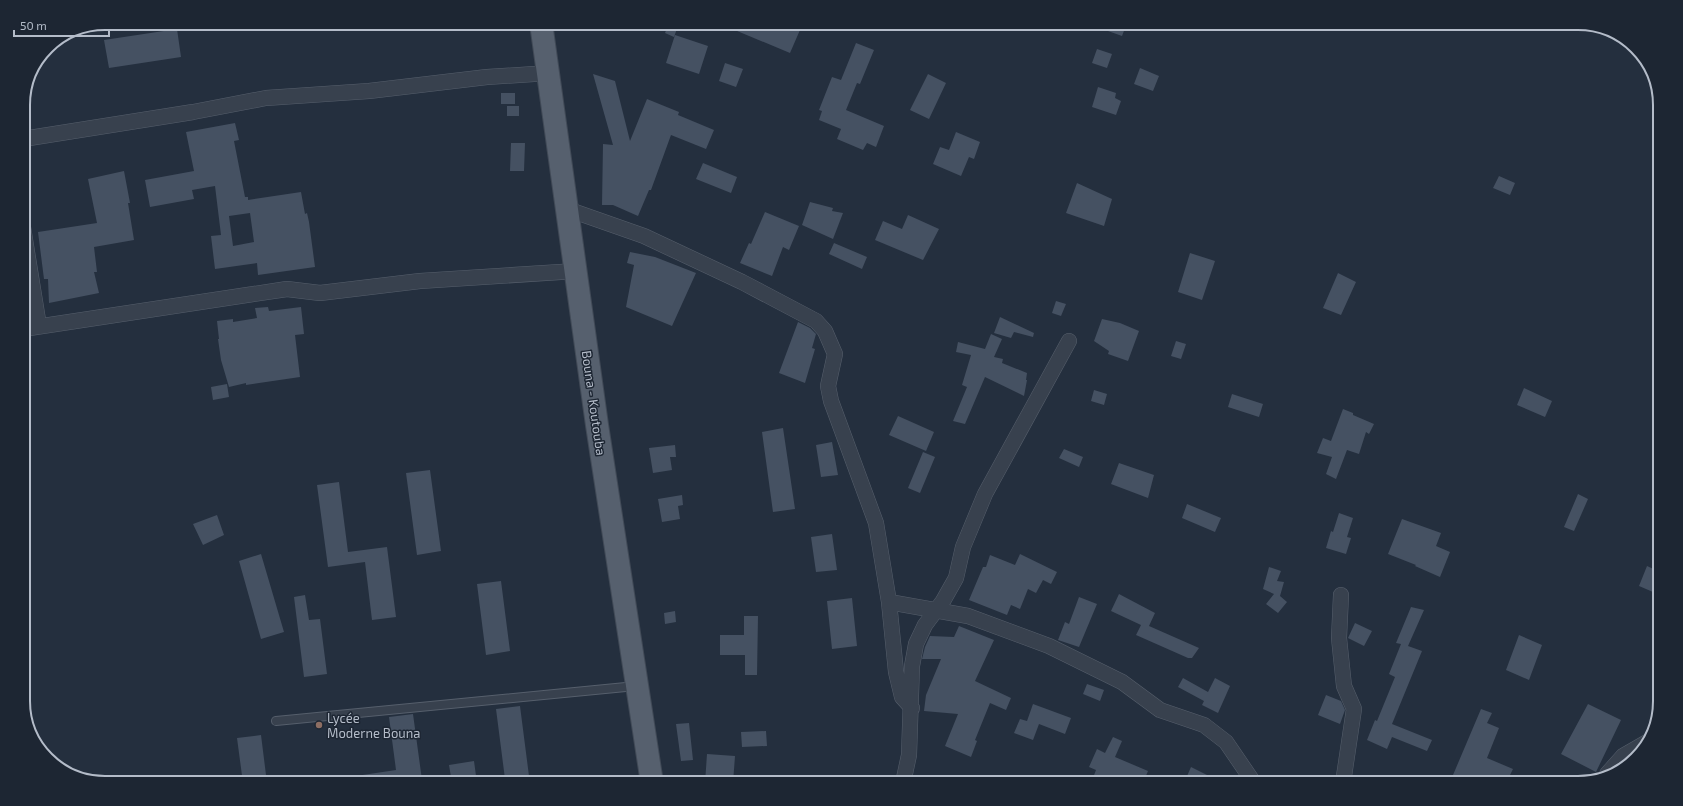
<svg xmlns="http://www.w3.org/2000/svg" width="1683" height="806" font-family="'Exo 2',sans-serif">
	<style>
		.building { fill: #455162; fill-rule: evenodd }
		.lines { fill: none; stroke-linecap: round; stroke-linejoin: round }
		.service-casing { stroke: #565f6c; stroke-width: 10 }
		.minor-casing { stroke: #565f6c; stroke-width: 16 }
		.primary-casing { stroke: #414a57; stroke-width: 24 }
		.service { stroke: #38414e; stroke-width: 8 }
		.minor { stroke: #38414e; stroke-width: 15 }
		.primary { stroke: #56606e; stroke-width: 22 }
		.education-dot { fill: #8d6e63; stroke: #1d2633; stroke-width: 1.5 }
		.labels { text-anchor: middle; stroke-width: 3; stroke-linejoin: round; paint-order: stroke }
		.street-label { font-size: 13px; fill: #b4bcc9; stroke: #1d2633 }
		.poi-label { font-size: 13px; fill: #b4bcc9; stroke: #1d2633; text-anchor: start }
		.rim { fill: none; stroke: #b4bcc9; stroke-width: 2 }
	</style>
	<rect width="100%" height="100%" fill="#242f3e"/>
	<path class="building" d="M669 23H679L674 37 665 33Z
		M718 23H803L790 53Z
		M1111 23H1127L1122 36 1108 31Z
		M177 29 181 57 109 68 104 40Z
		M675 35 708 46 699 74 666 63Z
		M856 43 874 50 860 84 857 83 846 110 884 126 876 147 867 143 863 150 837 139 841 129 819 120 822 111 819 110 832 77 841 80Z
		M1097 49 1112 54 1107 68 1092 63Z
		M725 63 743 69 736 87 719 81Z
		M1140 68 1159 76 1153 91 1134 84Z
		M593 74 615 81 630 141 647 99 679 112 678 115 714 130 706 149 671 135 651 190H649L638 216 613 205H602L603 144 613 145Z
		M928 74 946 83 929 119 910 110Z
		M1098 87 1116 93 1115 98 1121 101 1116 115 1092 107Z
		M501 93H515V104H501Z
		M507 106H519V116H507Z
		M235 123 239 140 234 141 245 197H248V200L301 192 305 214 307 213 309 222 315 267 258 275 257 263 215 269 211 236 221 235 215 186 192 190 194 199 150 207 145 180 194 171 186 132ZM250 213 254 242 233 246 229 216Z
		M956 132 980 142 974 159 969 157 961 176 933 164 940 147 949 150Z
		M511 143H525L524 171H510Z
		M703 163 737 177 731 193 696 179Z
		M124 171 130 203H128L134 240 94 247 97 272H94L99 293 49 303 48 279H44L38 232 97 223 88 179Z
		M1499 176 1515 183 1510 195 1493 188Z
		M1077 183 1112 199 1104 226 1066 213Z
		M810 202 833 208 832 211 843 213 833 239 802 225Z
		M765 212 799 226 789 250 783 247 772 276 740 263 749 243 751 244Z
		M908 215 939 229 923 260 875 240 883 221 902 229Z
		M834 243 867 257 862 269 829 254Z
		M630 252 655 257 696 273 672 326 626 307 634 265 627 263Z
		M1190 253 1215 261 1202 300 1178 292Z
		M1338 273 1356 282 1341 315 1323 308Z
		M1056 301 1066 304 1061 316 1052 313Z
		M268 307 269 311 301 307 304 334 295 335 300 377 246 385V383L229 387 221 360 218 339H219L217 321 233 319V322L257 318 255 308Z
		M1000 317 1034 333 1033 337 1014 332 1011 338 994 333Z
		M1102 319 1120 323 1139 331 1128 361 1108 354 1109 351 1094 341Z
		M798 322 810 328 816 334 812 348 815 349 805 383 779 373Z
		M991 334 1002 339 994 357 1003 359 1002 363 1027 373 1026 380H1027L1024 396 985 377 965 424 953 421 967 387 962 385 971 355 956 352 958 342 985 349Z
		M1176 341 1186 344 1181 359 1171 356Z
		M227 384 229 397 213 400 211 387Z
		M1524 388 1552 401 1545 417 1517 405Z
		M1094 390 1107 394 1104 405 1091 401Z
		M1232 394 1263 404 1259 417 1228 407Z
		M1343 409 1353 413V415L1374 424 1369 434 1366 432 1359 454 1347 450 1336 479 1326 474 1332 457 1317 453 1323 438 1331 441Z
		M898 416 934 432 926 451 889 435Z
		M783 428 795 509 773 512 762 432Z
		M832 442 838 475 821 477 816 445Z
		M675 445 676 457H670L672 470 653 473 649 448Z
		M1064 449 1083 457 1079 467 1059 458Z
		M923 452 935 457 920 493 908 488Z
		M1119 463 1154 475 1148 498 1111 484Z
		M430 470 441 551 417 555 406 473Z
		M339 482 348 552 387 547 396 617 372 620 365 562 328 567 317 485Z
		M1578 494 1588 499 1574 531 1564 527Z
		M682 495 683 505 678 506 680 519 662 522 658 499Z
		M1187 504 1221 518 1215 532 1182 518Z
		M1339 513 1353 518 1347 537 1351 538 1346 554 1326 548 1331 531 1333 532Z
		M217 515 224 535 203 545 193 524Z
		M1402 519 1441 533 1436 546 1450 552 1440 577 1415 566 1416 565 1388 554Z
		M832 534 837 570 816 572 811 537Z
		M261 554 284 632 261 639 239 561Z
		M1020 554 1057 572 1051 584 1043 580 1036 593 1028 589 1020 609 1011 605 1007 615 969 600 983 567H986L990 555 1015 565Z
		M1647 566 1660 572V595L1639 586Z
		M1269 567 1281 571 1277 581 1284 582 1280 596 1287 602 1278 613 1266 604 1274 594 1263 589Z
		M501 581 510 651 486 655 477 584Z
		M1119 594 1155 613 1149 626 1199 648 1192 658H1188L1136 635 1141 625 1111 611Z
		M305 595 309 620 320 619 327 674 304 677 294 597Z
		M1079 597 1097 604 1079 647 1058 640 1065 622 1069 624Z
		M852 598 857 646 832 649 827 601Z
		M1411 607 1424 610 1408 646 1422 651 1392 724 1432 740 1427 751 1392 737 1387 749 1367 740 1375 720 1377 721 1395 677 1389 674 1401 644 1396 643Z
		M675 611 676 622 665 624 664 613Z
		M744 616H758L757 675H745V655H720V635H744Z
		M1355 623 1372 631 1364 646 1348 638Z
		M959 626 994 640 975 681 1011 698 1006 710 990 703 975 740 977 741 971 757 945 746 958 714 924 711 926 695 941 659H922L925 647 930 636 954 637Z
		M1519 635 1542 645 1529 680 1506 670Z
		M1183 678 1208 692 1215 678 1230 686 1218 713 1202 705 1204 701 1178 687Z
		M1087 684 1104 690 1100 701 1083 694Z
		M1326 695 1341 701 1345 710 1340 724 1318 715Z
		M1033 704 1071 718 1065 734 1039 724 1033 740 1014 733 1020 719 1027 721Z
		M1588 704 1621 720 1596 772 1561 754Z
		M520 706 529 776 505 779 496 709Z
		M1481 709 1492 713 1487 723 1499 728 1487 758 1513 769 1510 775 1528 783H1474L1453 775Z
		M413 714 422 780 397 783H349V777L396 770 389 717Z
		M689 723 693 760 681 761 676 724Z
		M766 731 767 746 742 747 741 732Z
		M261 735 267 783H243L237 738Z
		M1113 737 1122 741 1115 757 1148 771 1143 783H1091L1096 770 1089 767 1097 749 1105 753Z
		M707 754 735 756 733 783H705Z
		M474 761 477 783H452L449 765Z
		M1191 767 1223 783H1184Z"/>
	<g class="lines">
		<g class="service-casing">
			<path id="service" d="M276 721 636 686"/>
		</g>
		<g class="minor-casing">
			<path id="minor" d="M23 139 193 112 266 98 369 91 487 77 549 73
				M567 209 644 236 742 282 816 321 825 331 835 354 828 386 831 401 876 523 889 602 896 672 902 697 912 708
				M23 227 39 326
				M23 329 287 289 320 293 420 281 576 271
				M1341 595 1339 638 1344 686 1354 709 1343 783
				M889 602 968 616 1049 646 1122 682 1160 710 1204 725 1226 742 1254 783
				M1607 774 1623 756 1649 741
				M903 783 909 755 912 666 916 644 925 625 943 601 956 578 963 547 985 494 1069 341"/>
		</g>
		<g class="primary-casing">
			<path id="primary" d="M541 23 597 425 652 783"/>
		</g>
		<use href="#service" class="service"/>
		<use href="#minor" class="minor"/>
		<use href="#primary" class="primary"/>
	</g>
	<circle class="education-dot" cx="319" cy="725" r="4"/>
	<g class="labels">
		<g class="street-label">
			<text transform="translate(594 403) rotate(82)" y="5">Bouna - Koutouba</text>
		</g>
		<g class="poi-label">
			<text x="327" y="723">Lycée<tspan x="327" dy="15">Moderne Bouna</tspan></text>
		</g>
	</g>
	<path d="M0 0H1683V806H0ZM105 30H1578A75 75 0 0 1 1653 105V701A75 75 0 0 1 1578 776H105A75 75 0 0 1 30 701V105A75 75 0 0 1 105 30Z" fill="#1d2633" fill-rule="evenodd"/>
	<path class="rim" d="M105 30H1578A75 75 0 0 1 1653 105V701A75 75 0 0 1 1578 776H105A75 75 0 0 1 30 701V105A75 75 0 0 1 105 30Z"/>
	<path d="M14 30v6h95v-6" fill="none" stroke="#b4bcc9" stroke-width="2"/>
	<text x="20" y="30" font-size="12" fill="#b4bcc9" stroke="#1d2633" stroke-width="3" paint-order="stroke">50 m</text>
</svg>
